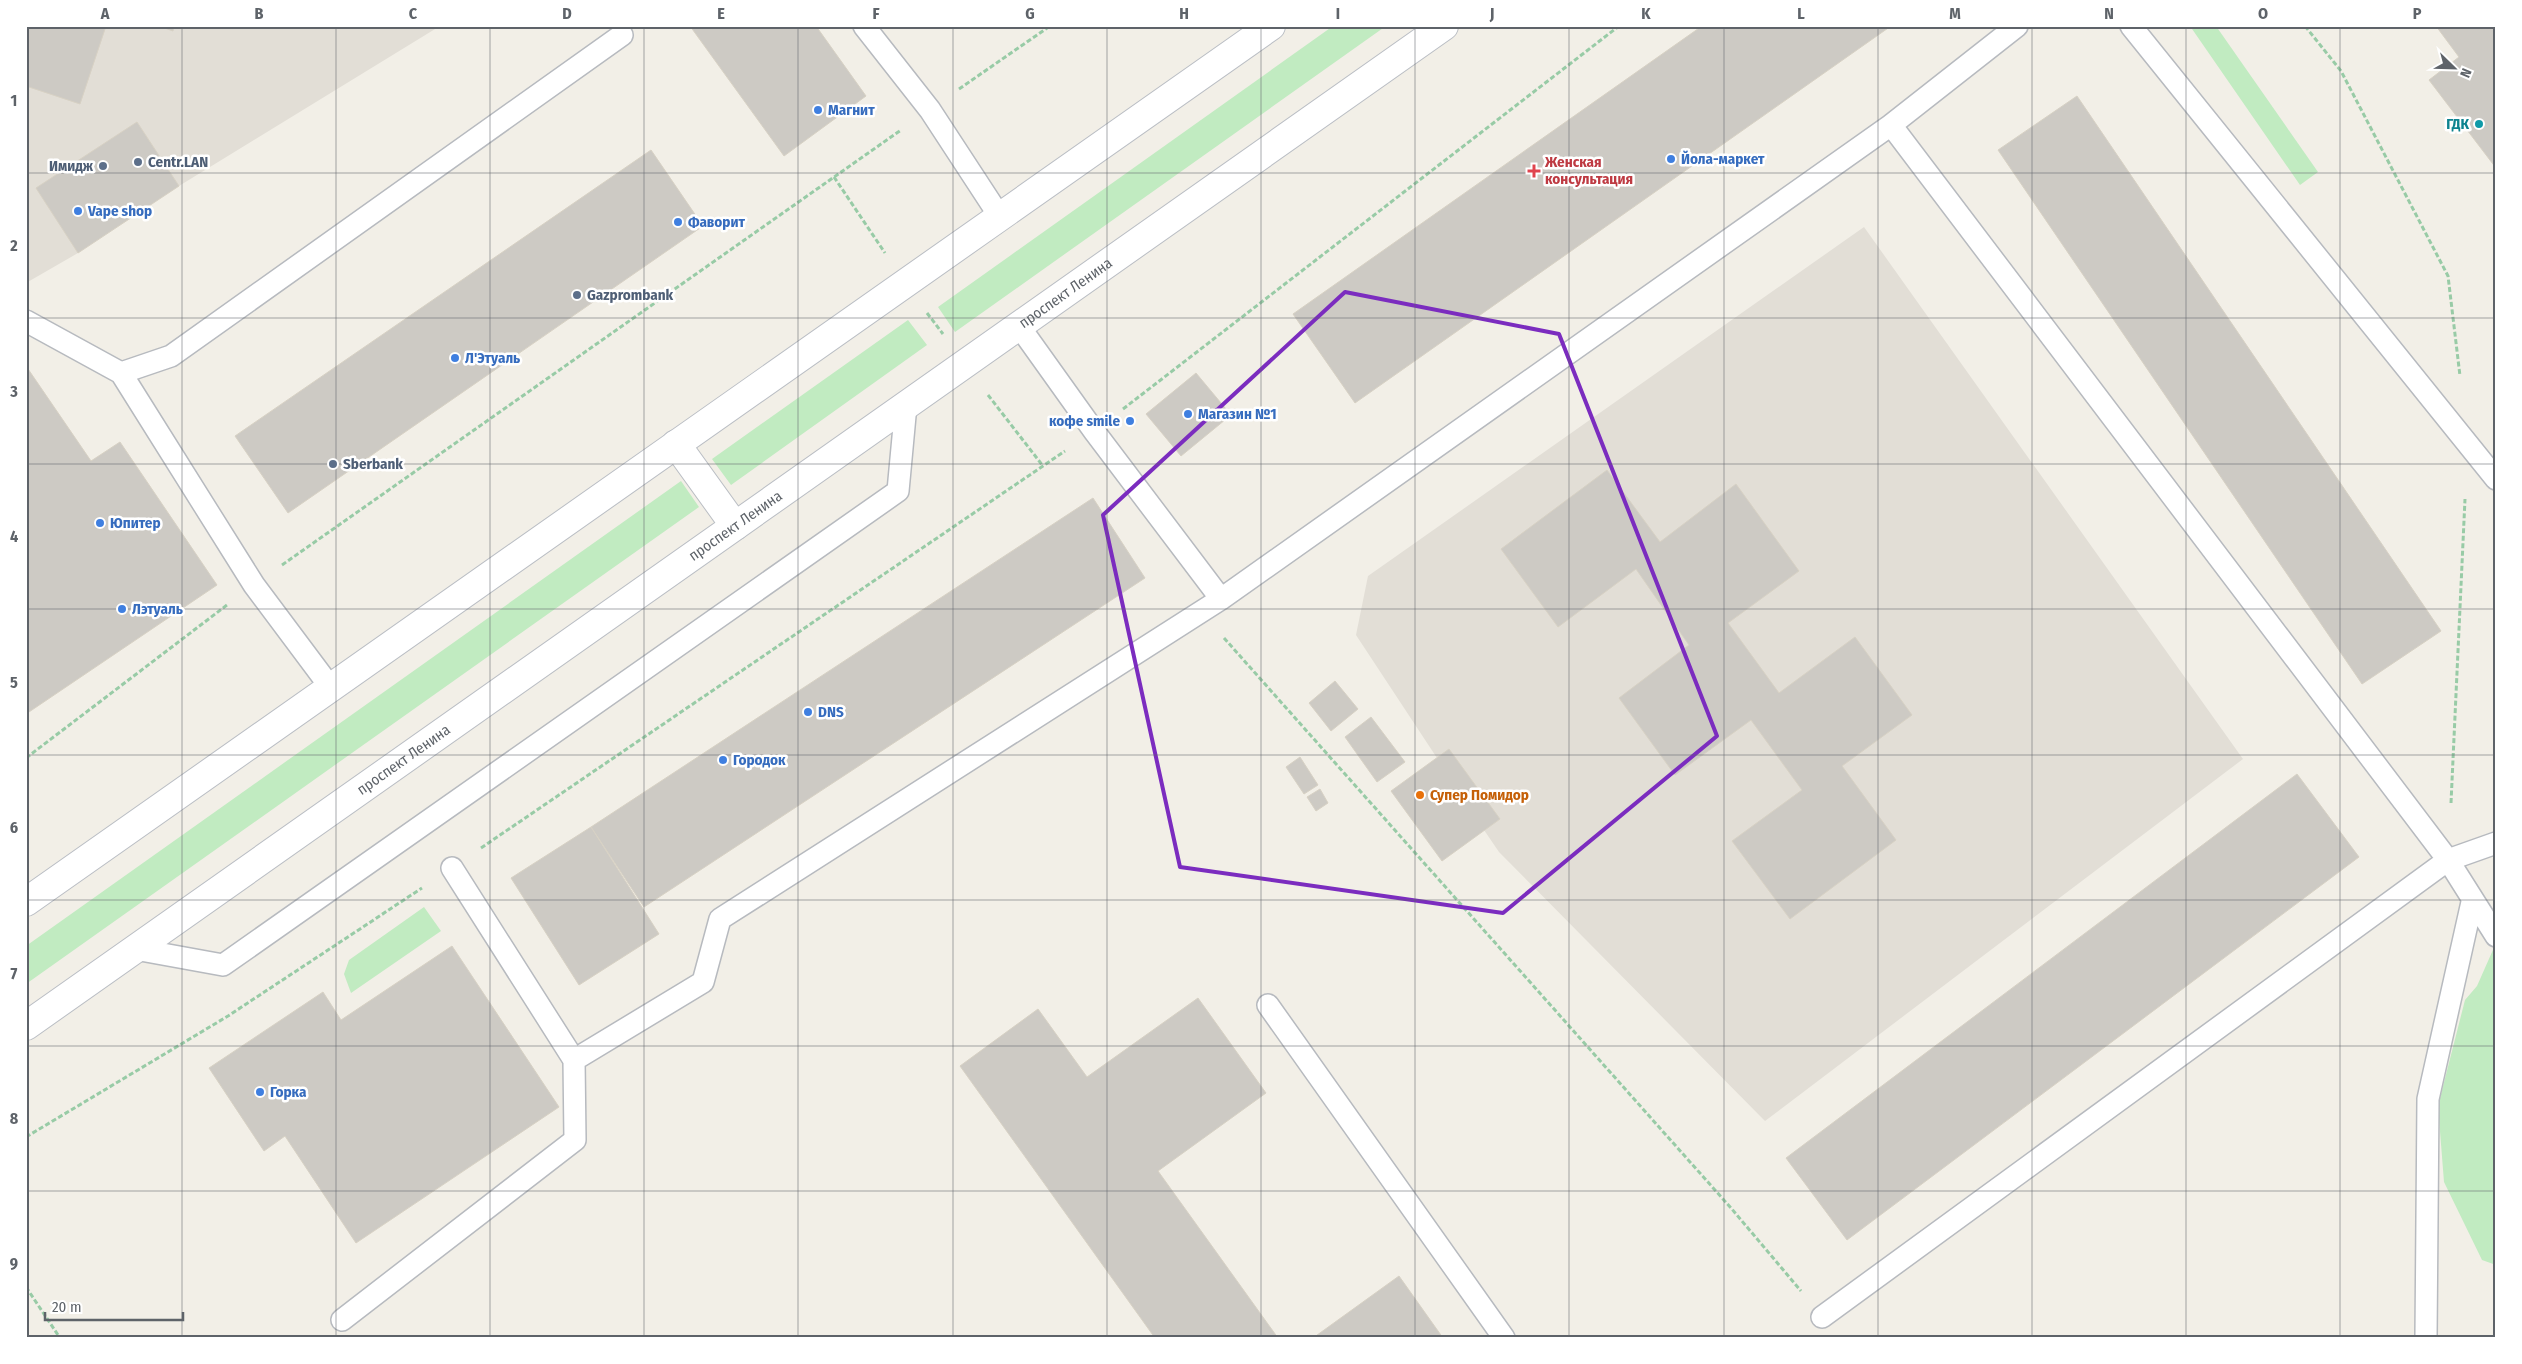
<svg xmlns="http://www.w3.org/2000/svg" width="2522" height="1364" font-family="'Fira Sans Condensed',sans-serif">
	<style>
		.education { fill: #e2ded6 }
		.green { fill: #c1ebc1 }
		.building { fill: #cdcac4; stroke: #d7d1c4 }
		.lines { fill: none; stroke-linecap: round; stroke-linejoin: round }
		.lane-casing { stroke: #b7babf; stroke-width: 24 }
		.secondary-casing { stroke: #babec4; stroke-width: 30 }
		.path { stroke: #98cba6; stroke-width: 3; stroke-dasharray: 5 2.5; stroke-linecap: butt }
		.lane { stroke: #fff; stroke-width: 21 }
		.secondary { stroke: #fff; stroke-width: 28 }
		.marked { fill: none; stroke: #7b2cbf; stroke-width: 4; stroke-linejoin: round }
		.grid { fill: none; stroke: #5e6369; stroke-width: 1; stroke-opacity: 0.55 }
		.shop-dot { fill: #3f7fe0; stroke: #fff; stroke-width: 2 }
		.culture-dot { fill: #0f9aa8; stroke: #fff; stroke-width: 2 }
		.service-dot { fill: #5c6f8a; stroke: #fff; stroke-width: 2 }
		.health-dot { fill: #e0444e; stroke: #fff; stroke-width: 2 }
		.food-dot { fill: #e8710a; stroke: #fff; stroke-width: 2 }
		.labels { text-anchor: middle; stroke-width: 5; stroke-linejoin: round; paint-order: stroke }
		.shop-label { font-size: 15px; font-weight: bold; fill: #366cbe; stroke: #fff; text-anchor: start }
		.culture-label { font-size: 15px; font-weight: bold; fill: #0d838f; stroke: #fff; text-anchor: end }
		.service-label { font-size: 15px; font-weight: bold; fill: #4e5e75; stroke: #fff; text-anchor: start }
		.health-label { font-size: 15px; font-weight: bold; fill: #be3a42; stroke: #fff; text-anchor: start }
		.street-label { font-size: 15px; fill: #5e6369; stroke: #fff }
		.food-label { font-size: 15px; font-weight: bold; fill: #c56008; stroke: #fff; text-anchor: start }
		.neatline { fill: none; stroke: #5e6369; stroke-width: 2 }
		.grid-label { font-size: 16px; text-anchor: middle; font-weight: bold; fill: #5e6369 }
	</style>
	<rect width="100%" height="100%" fill="#f2efe7"/>
	<path class="education" d="M26 26H440L179 186 137 122 78 253 26 283Z
		M1864 227 2243 759 1765 1121 1499 852 1484 830 1500 819 1437 758 1356 635 1368 576Z"/>
	<path class="green" d="M1333 26H1386L955 332 938 307Z
		M2190 26H2216L2318 172 2300 185Z
		M908 320 927 345 731 485 712 459Z
		M681 481 699 507 26 984V946Z
		M424 907 441 931 351 993 344 974 349 960Z
		M2496 943V1265L2482 1260 2444 1182 2438 1106 2465 1000 2477 986Z"/>
	<path class="building" d="M26 26H106L80 104 26 86Z
		M159 26H174L173 31Z
		M690 26H816L866 96 784 156Z
		M1702 26H1891L1355 403 1293 314Z
		M2436 26H2496V168L2429 80 2459 57Z
		M2077 96 2441 631 2362 684 1998 150Z
		M137 122 179 186 78 253 36 188Z
		M651 150 703 226 288 513 235 436Z
		M26 366 91 461 120 442 217 585 26 714Z
		M1196 373 1231 415 1181 456 1146 414Z
		M1607 470 1660 542 1736 484 1799 571 1728 623 1779 693 1855 637 1912 715 1842 766 1896 840 1790 919 1732 841 1802 790 1751 720 1675 775 1619 698 1689 645 1636 569 1558 627 1501 549Z
		M1093 498 1145 578 644 907 591 827Z
		M1335 681 1358 709 1331 731 1309 703Z
		M1371 717 1405 762 1377 782 1345 737Z
		M1449 749 1500 819 1442 861 1391 791Z
		M1300 757 1318 785 1304 794 1286 767Z
		M2297 774 2359 857 1847 1240 1786 1158Z
		M1320 789 1328 803 1316 811 1307 797Z
		M591 827 659 934 579 985 511 878Z
		M452 946 559 1107 356 1243 285 1136 264 1151 209 1068 323 992 341 1020Z
		M1198 998 1266 1093 1158 1171 1278 1338H1155L960 1066 1038 1009 1087 1077Z
		M1399 1276 1443 1338H1313Z"/>
	<g class="lines">
		<g class="lane-casing">
			<path id="lane" d="M864 26 930 110 1000 217
				M2017 26 1891 125 2448 860 2496 936
				M2131 26 2496 479
				M26 321 121 373 254 585 331 688
				M1019 326 1094 431 1221 599
				M121 373 171 356 622 35
				M135 949 223 965 898 491 906 405
				M1268 1005 1504 1338
				M574 1060 703 982 720 919 1221 599 1891 125
				M1822 1317 2448 860 2496 843
				M342 1320 575 1140 574 1060 452 868
				M2426 1338 2428 1099 2472 902"/>
		</g>
		<g class="secondary-casing">
			<g id="secondary">
				<path d="M676 444 735 526"/>
				<path d="M26 902 1271 26"/>
				<path id="s1" d="M26 1026 1444 26"/>
			</g>
		</g>
		<path class="path" d="M2305 26 2341 71 2448 276 2460 376
			M959 89 1050 26
			M834 177 885 253
			M927 313 943 334
			M988 395 1043 466
			M1123 409 1619 26
			M282 565 901 130
			M1224 638 1731 1208 1801 1291
			M26 758 227 605
			M2451 803 2465 499
			M481 848 1065 451
			M26 1137 228 1016 422 888
			M26 1287 60 1338"/>
		<use href="#lane" class="lane"/>
		<use href="#secondary" class="secondary"/>
	</g>
	<path class="marked" d="M1345 292 1559 334 1717 736 1503 913 1180 867 1103 515Z"/>
	<path class="grid" d="M182 26V1338M336 26V1338M490 26V1338M644 26V1338M798 26V1338M953 26V1338M1107 26V1338M1261 26V1338M1415 26V1338M1569 26V1338M1724 26V1338M1878 26V1338M2032 26V1338M2186 26V1338M2340 26V1338M26 173H2496M26 318H2496M26 464H2496M26 609H2496M26 755H2496M26 900H2496M26 1046H2496M26 1191H2496"/>
	<g class="shop-dot">
		<circle cx="818" cy="110" r="5"/>
		<circle cx="1671" cy="159" r="5"/>
		<circle cx="78" cy="211" r="5"/>
		<circle cx="678" cy="222" r="5"/>
		<circle cx="455" cy="358" r="5"/>
		<circle cx="1188" cy="414" r="5"/>
		<circle cx="1130" cy="421" r="5"/>
		<circle cx="100" cy="523" r="5"/>
		<circle cx="122" cy="609" r="5"/>
		<circle cx="808" cy="712" r="5"/>
		<circle cx="723" cy="760" r="5"/>
		<circle cx="260" cy="1092" r="5"/>
	</g>
	<circle class="culture-dot" cx="2479" cy="124" r="5"/>
	<g class="service-dot">
		<circle cx="138" cy="162" r="5"/>
		<circle cx="103" cy="166" r="5"/>
		<circle cx="577" cy="295" r="5"/>
		<circle cx="333" cy="464" r="5"/>
	</g>
	<path class="health-dot" d="M1531.5 163.5h5v5h5v5h-5v5h-5v-5h-5v-5h5z"/>
	<circle class="food-dot" cx="1420" cy="795" r="5"/>
	<g class="labels">
		<g class="shop-label">
			<text x="828" y="115">Магнит</text>
			<text x="1681" y="164">Йола-маркет</text>
			<text x="88" y="216">Vape shop</text>
			<text x="688" y="227">Фаворит</text>
			<text x="465" y="363">Л'Этуаль</text>
			<text x="1198" y="419">Магазин №1</text>
			<text x="1120" y="426" text-anchor="end">кофе smile</text>
			<text x="110" y="528">Юпитер</text>
			<text x="132" y="614">Лэтуаль</text>
			<text x="818" y="717">DNS</text>
			<text x="733" y="765">Городок</text>
			<text x="270" y="1097">Горка</text>
		</g>
		<g class="culture-label">
			<text x="2469" y="129">ГДК</text>
		</g>
		<g class="service-label">
			<text x="148" y="167">Centr.LAN</text>
			<text x="93" y="171" text-anchor="end">Имидж</text>
			<text x="587" y="300">Gazprombank</text>
			<text x="343" y="469">Sberbank</text>
		</g>
		<g class="health-label">
			<text x="1545" y="167">Женская<tspan x="1545" dy="17">консультация</tspan></text>
		</g>
		<g class="street-label">
			<text dy="5" stroke="none"><textPath href="#s1" startOffset="1272">проспект Ленина</textPath></text>
			<text dy="5" stroke="none"><textPath href="#s1" startOffset="868">проспект Ленина</textPath></text>
			<text dy="5" stroke="none"><textPath href="#s1" startOffset="462">проспект Ленина</textPath></text>
		</g>
		<g class="food-label">
			<text x="1430" y="800">Супер Помидор</text>
		</g>
	</g>
	<rect width="2522" height="1364" fill="none" stroke="#ffffff" stroke-width="55"/>
	<g transform="translate(2454 68) rotate(113)" stroke="#ffffff" stroke-width="4" paint-order="stroke">
	<path d="M0-4L9 19L0 12L-9 19Z" fill="#5e6369"/>
	<text y="-8" font-size="14" font-weight="bold" text-anchor="middle" fill="#5e6369">N</text>
	</g>
	<path d="M45 1312v8h138v-8" fill="none" stroke="#5e6369" stroke-width="2.5"/>
	<text x="52" y="1312" font-size="15" fill="#5e6369" stroke="#ffffff" stroke-width="4" paint-order="stroke">20 m</text>
	<rect x="28" y="28" width="2466" height="1308" class="neatline"/>
	<g class="grid-label">
		<text x="105" y="19">A</text>
		<text x="259" y="19">B</text>
		<text x="413" y="19">C</text>
		<text x="567" y="19">D</text>
		<text x="721" y="19">E</text>
		<text x="876" y="19">F</text>
		<text x="1030" y="19">G</text>
		<text x="1184" y="19">H</text>
		<text x="1338" y="19">I</text>
		<text x="1492" y="19">J</text>
		<text x="1646" y="19">K</text>
		<text x="1801" y="19">L</text>
		<text x="1955" y="19">M</text>
		<text x="2109" y="19">N</text>
		<text x="2263" y="19">O</text>
		<text x="2417" y="19">P</text>
		<text x="14" y="106">1</text>
		<text x="14" y="251">2</text>
		<text x="14" y="397">3</text>
		<text x="14" y="542">4</text>
		<text x="14" y="688">5</text>
		<text x="14" y="833">6</text>
		<text x="14" y="979">7</text>
		<text x="14" y="1124">8</text>
		<text x="14" y="1269">9</text>
	</g>
</svg>
